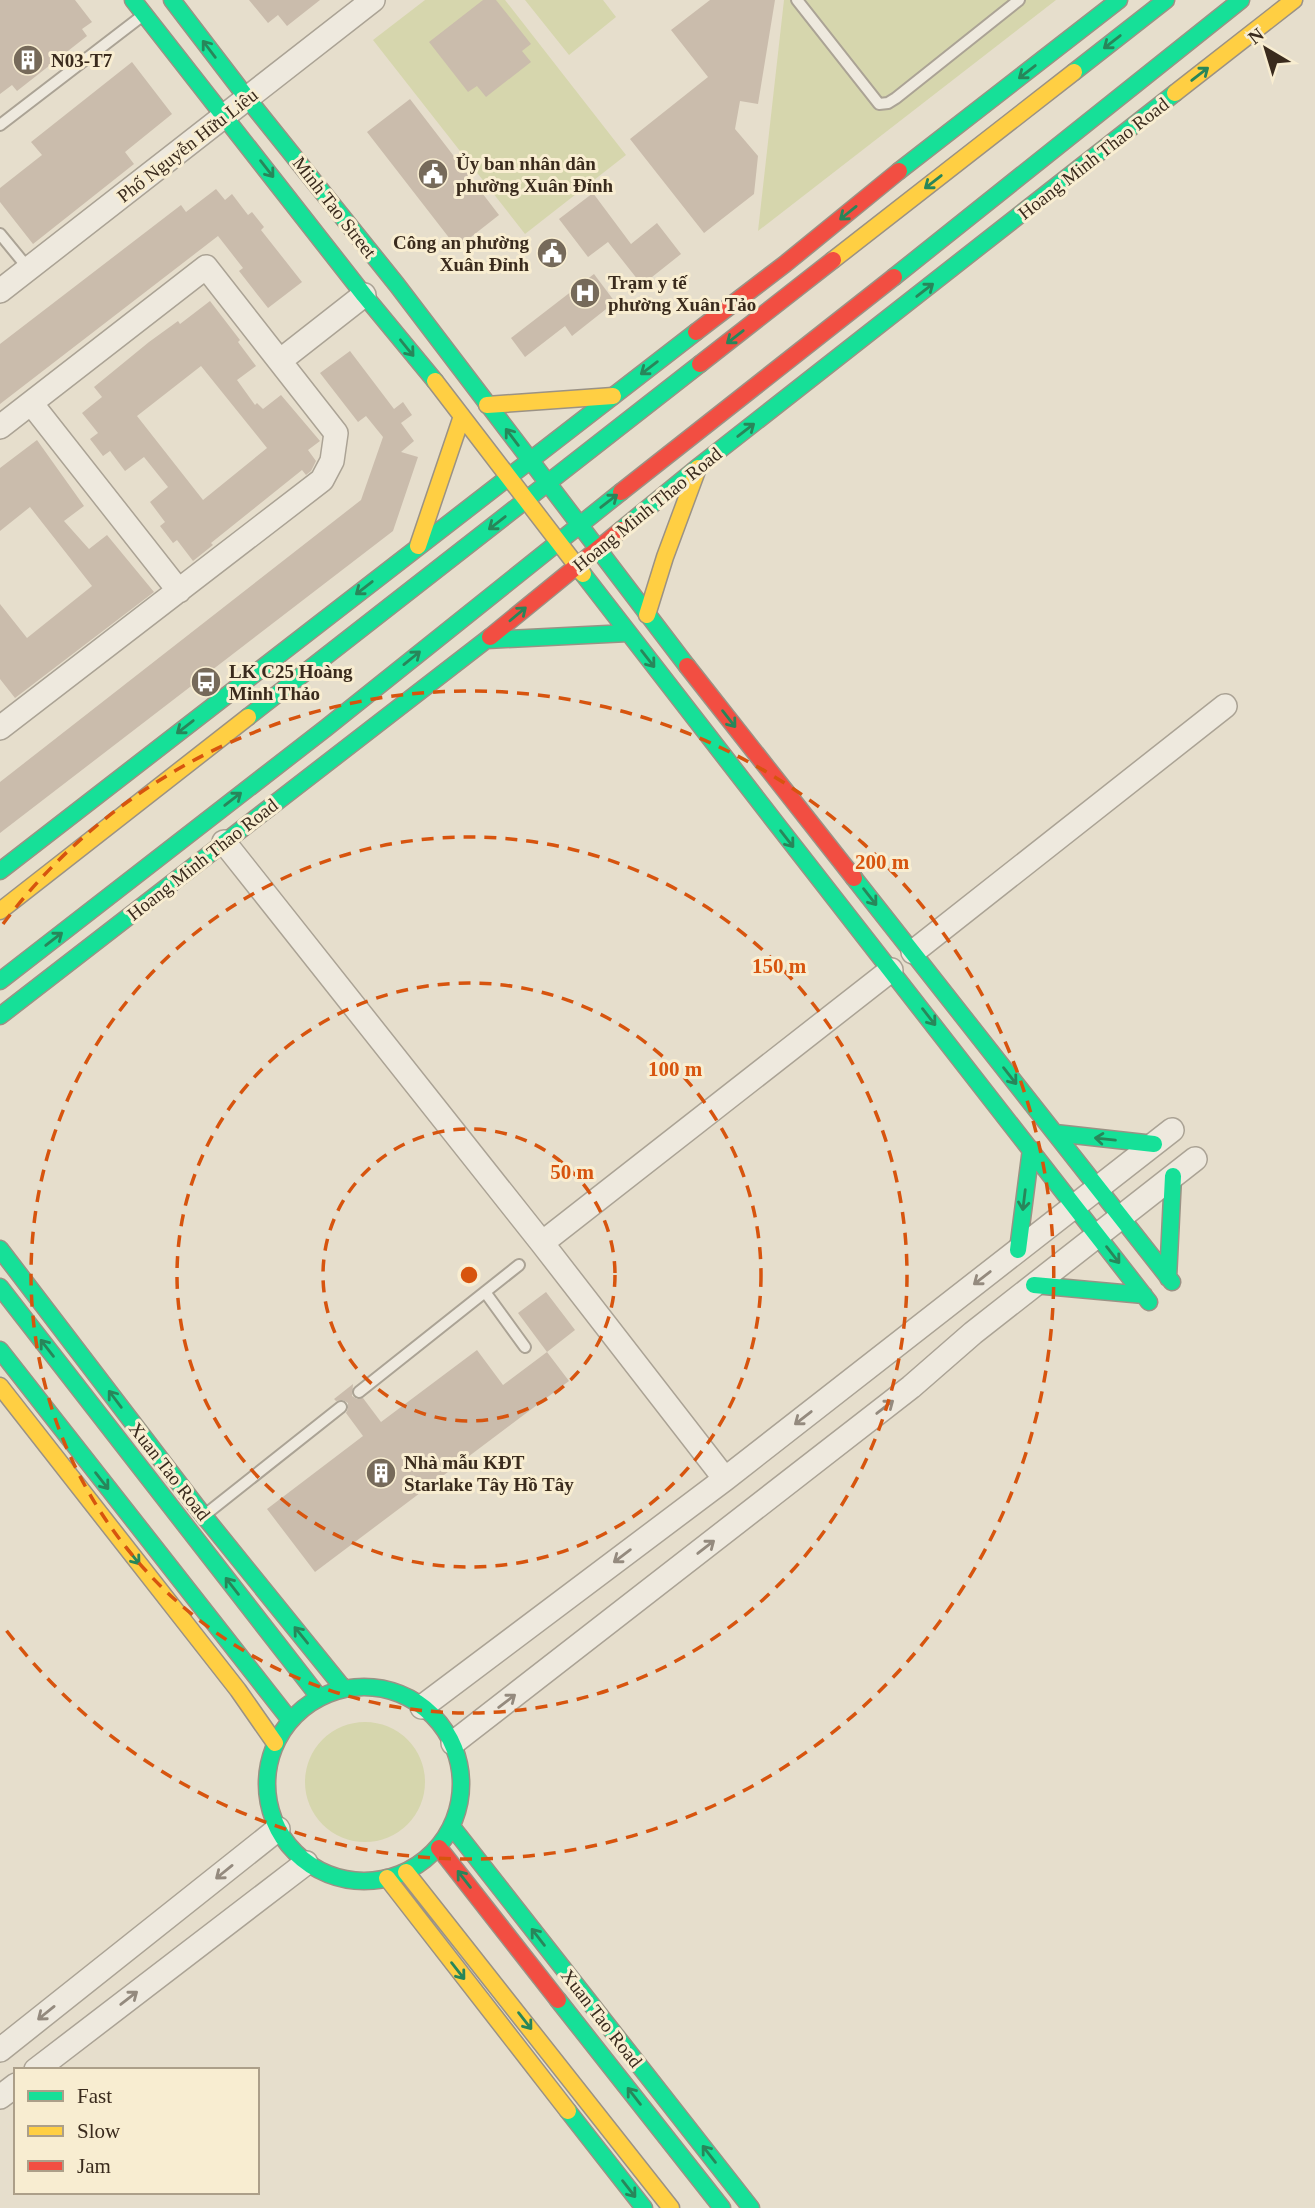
<svg xmlns="http://www.w3.org/2000/svg" width="1315" height="2208" font-family="'Times New Roman',serif">
	<style>
		.green { fill: #d6d6ad }
		.building { fill: #cabcac; fill-rule: evenodd }
		.lines { fill: none; stroke-linecap: round; stroke-linejoin: round }
		.lane-casing { stroke: #aba395; stroke-width: 14 }
		.street-casing { stroke: #aba395; stroke-width: 26 }
		.fast-casing { stroke: #9b9285; stroke-width: 19 }
		.slow-casing { stroke: #9b9285; stroke-width: 19 }
		.jam-casing { stroke: #9b9285; stroke-width: 19 }
		.lane { stroke: #eee9de; stroke-width: 10 }
		.street { stroke: #eee9de; stroke-width: 23 }
		.fast { stroke: #16e098; stroke-width: 16 }
		.slow { stroke: #ffcf43; stroke-width: 16 }
		.jam { stroke: #f24e42; stroke-width: 16 }
		.oneway { stroke: #28865a }
		.oneway2 { stroke: #948a7e }
		.ring { fill: none; stroke: #d7540e; stroke-width: 3.5; stroke-dasharray: 12 9 }
		.labels { text-anchor: middle; stroke-width: 6; stroke-linejoin: round; paint-order: stroke }
		.poi-label { font-size: 19px; font-weight: bold; fill: #3a2b1d; stroke: #f8edd1; text-anchor: start }
		.street-label { font-size: 19px; fill: #3a2b1d; stroke: #f8edd1 }
		.centre { fill: #d7540e; stroke: #f8edd1; stroke-width: 3.5 }
		.ring-label { font-size: 21px; text-anchor: middle; font-weight: bold; fill: #d7540e; stroke: #f8edd1; stroke-width: 6; stroke-linejoin: round; paint-order: stroke }
	</style>
	<rect width="100%" height="100%" fill="#e6decc"/>
	<path class="green" d="M425 0H505L626 155 525 234 373 40Z
		M525 0H603L616 17 569 55Z
		M784 0H1056L758 231Z
		M305 1782a60 60 0 1 1 120 0a60 60 0 1 1-120 0Z"/>
	<path class="building" d="M0 0H75L92 22 82 29 87 36 17 91 12 85 0 94Z
		M249 0H320L287 26 278 15 268 23Z
		M483 0H496L531 44 522 51 531 62 486 97 477 86 468 92 429 42Z
		M710 0H775L758 104 740 101 735 129 758 156 754 194 704 233 630 139 708 77 671 30Z
		M132 62 172 114 125 152 134 164 33 244 0 202V188L42 155 31 142Z
		M410 99 499 215 457 248 367 132Z
		M216 189 225 200 232 194 248 215 252 212 264 227 261 230 302 282 268 308 239 271 243 268 218 236 0 404V344L181 205 186 212Z
		M593 193 631 244 657 223 681 254 642 285 608 242 588 257 559 219Z
		M594 274 615 302 572 336 565 326 525 357 511 338Z
		M210 301 240 340 238 342 256 366 237 380 255 405 257 403 263 409 281 395 320 441 308 450 316 461 311 471 306 475 302 470 211 543 213 545 193 561 177 540 173 543 160 526 165 522 150 502 168 487 144 457 125 471 110 451 103 456 90 439 98 433 82 413 102 397 94 387 149 342 178 321 180 324ZM201 366 267 448 203 500 137 416Z
		M350 351 394 409 403 402 412 415 401 423 414 441 401 452 418 457 393 531 0 833V782L361 500 383 437 366 416 358 422 320 373Z
		M37 440 84 506 64 521 89 549 107 535 154 592 15 698 0 679V604L27 638 92 586 30 507 0 531V468Z
		M546 1292 575 1330 547 1352 518 1313Z
		M477 1350 503 1385 547 1352 569 1381 315 1572 267 1509 363 1436 346 1413 348 1409V1403L343 1400 336 1401 334 1399 353 1384 352 1396 357 1399 363 1398 381 1422Z"/>
	<g class="lines">
		<g class="lane-casing">
			<path id="lane" d="M797 0 879 104 888 103 896 98 1019 0
				M0 125 142 16
				M0 234 28 268
				M485 1292 525 1347
				M359 1392 519 1265
				M206 1514 341 1407"/>
		</g>
		<g class="street-casing">
			<path id="street" d="M0 291 373 0
				M281 360 364 295
				M31 403 179 591
				M0 427 206 267 336 433 332 461 322 480 0 728
				M224 842 542 1243 725 1479
				M913 952 1225 706
				M542 1243 891 970
				M422 1707 725 1479 1172 1130
				M453 1743 911 1387 973 1333 1195 1159
				M0 2050 278 1829
				M36 2070 306 1863
				M0 2097 16 2085"/>
		</g>
		<g class="fast-casing">
			<path id="fast" d="M133 0 364 295 435 381
				M172 0 247 98 397 285 687 666
				M1074 72 1166 0
				M899 171 1119 0
				M894 277 1241 0
				M621 530 698 467 1175 93
				M583 574C770 818 961 1058 1149 1302
				M487 640 628 633
				M248 717 700 364
				M0 871 696 332
				M854 878 1172 1282
				M0 981 326 728 621 492
				M0 1016 490 637
				M1055 1133 1154 1144
				M0 1249 204 1516 344 1689
				M1018 1250 1031 1149
				M1168 1278 1173 1176
				M1034 1285 1144 1295
				M0 1287 319 1697
				M0 1350 290 1720
				M267 1784a97 97 0 1 1 194 0a97 97 0 1 1-194 0Z
				M453 1828 751 2208
				M558 2000 722 2208
				M568 2111 644 2208"/>
		</g>
		<g class="slow-casing">
			<path id="slow" d="M1175 93 1294 0
				M833 260 1074 72
				M435 381 583 574
				M487 405 613 396
				M418 546 462 416
				M647 615 665 557 698 468
				M0 911 248 717
				M0 1386 238 1690 275 1743
				M406 1872 671 2208
				M387 1878 568 2111"/>
		</g>
		<g class="jam-casing">
			<path id="jam" d="M696 332 785 264 899 171
				M700 364 833 260
				M621 492 894 277
				M490 637 621 530
				M687 666 854 878
				M439 1848 558 2000"/>
		</g>
		<use href="#lane" class="lane"/>
		<use href="#street" class="street"/>
		<use href="#fast" class="fast"/>
		<use href="#slow" class="slow"/>
		<use href="#jam" class="jam"/>
	</g>
	<defs><path id="oneway-shaft" d="M-6 0H5M1.5-3L5.5 0L1.5 3" fill="none" stroke-width="1.6" stroke-linecap="round" stroke-linejoin="round" transform="scale(1.75)"/></defs>
	<g class="oneway">
		<use href="#oneway-shaft" transform="translate(1112 42) rotate(142)"/>
		<use href="#oneway-shaft" transform="translate(209 49) rotate(-127)"/>
		<use href="#oneway-shaft" transform="translate(1027 72) rotate(142)"/>
		<use href="#oneway-shaft" transform="translate(1200 74) rotate(-38)"/>
		<use href="#oneway-shaft" transform="translate(267 169) rotate(52)"/>
		<use href="#oneway-shaft" transform="translate(933 182) rotate(142)"/>
		<use href="#oneway-shaft" transform="translate(848 213) rotate(141)"/>
		<use href="#oneway-shaft" transform="translate(925 290) rotate(-38)"/>
		<use href="#oneway-shaft" transform="translate(735 337) rotate(142)"/>
		<use href="#oneway-shaft" transform="translate(407 348) rotate(51)"/>
		<use href="#oneway-shaft" transform="translate(649 368) rotate(143)"/>
		<use href="#oneway-shaft" transform="translate(746 430) rotate(-38)"/>
		<use href="#oneway-shaft" transform="translate(512 437) rotate(-127)"/>
		<use href="#oneway-shaft" transform="translate(609 501) rotate(-38)"/>
		<use href="#oneway-shaft" transform="translate(497 523) rotate(142)"/>
		<use href="#oneway-shaft" transform="translate(364 588) rotate(142)"/>
		<use href="#oneway-shaft" transform="translate(518 614) rotate(-40)"/>
		<use href="#oneway-shaft" transform="translate(412 658) rotate(-39)"/>
		<use href="#oneway-shaft" transform="translate(648 659) rotate(52)"/>
		<use href="#oneway-shaft" transform="translate(729 719) rotate(52)"/>
		<use href="#oneway-shaft" transform="translate(185 727) rotate(142)"/>
		<use href="#oneway-shaft" transform="translate(233 799) rotate(-38)"/>
		<use href="#oneway-shaft" transform="translate(787 839) rotate(52)"/>
		<use href="#oneway-shaft" transform="translate(870 897) rotate(52)"/>
		<use href="#oneway-shaft" transform="translate(54 939) rotate(-38)"/>
		<use href="#oneway-shaft" transform="translate(929 1017) rotate(52)"/>
		<use href="#oneway-shaft" transform="translate(1010 1076) rotate(52)"/>
		<use href="#oneway-shaft" transform="translate(1105 1139) rotate(-174)"/>
		<use href="#oneway-shaft" transform="translate(1024 1200) rotate(97)"/>
		<use href="#oneway-shaft" transform="translate(1113 1255) rotate(52)"/>
		<use href="#oneway-shaft" transform="translate(47 1348) rotate(-128)"/>
		<use href="#oneway-shaft" transform="translate(115 1399) rotate(-127)"/>
		<use href="#oneway-shaft" transform="translate(102 1481) rotate(52)"/>
		<use href="#oneway-shaft" transform="translate(133 1556) rotate(52)"/>
		<use href="#oneway-shaft" transform="translate(232 1586) rotate(-128)"/>
		<use href="#oneway-shaft" transform="translate(301 1635) rotate(-129)"/>
		<use href="#oneway-shaft" transform="translate(464 1879) rotate(-128)"/>
		<use href="#oneway-shaft" transform="translate(538 1937) rotate(-128)"/>
		<use href="#oneway-shaft" transform="translate(458 1971) rotate(52)"/>
		<use href="#oneway-shaft" transform="translate(525 2021) rotate(52)"/>
		<use href="#oneway-shaft" transform="translate(634 2096) rotate(-128)"/>
		<use href="#oneway-shaft" transform="translate(709 2154) rotate(-128)"/>
		<use href="#oneway-shaft" transform="translate(629 2189) rotate(52)"/>
	</g>
	<g class="oneway2">
		<use href="#oneway-shaft" transform="translate(982 1278) rotate(142)"/>
		<use href="#oneway-shaft" transform="translate(885 1407) rotate(-38)"/>
		<use href="#oneway-shaft" transform="translate(803 1418) rotate(142)"/>
		<use href="#oneway-shaft" transform="translate(706 1547) rotate(-38)"/>
		<use href="#oneway-shaft" transform="translate(622 1556) rotate(143)"/>
		<use href="#oneway-shaft" transform="translate(507 1701) rotate(-38)"/>
		<use href="#oneway-shaft" transform="translate(224 1872) rotate(141)"/>
		<use href="#oneway-shaft" transform="translate(129 1998) rotate(-38)"/>
		<use href="#oneway-shaft" transform="translate(46 2013) rotate(141)"/>
	</g>
	<g class="ring">
		<circle cx="469" cy="1275" r="146"/>
		<circle cx="469" cy="1275" r="292"/>
		<circle cx="469" cy="1275" r="438"/>
		<path d="M3 924A584 584 0 1 1 3 1626"/>
	</g>
	<defs>
		<g id="building-disc" transform="scale(1.575)"><circle r="9.5" fill="#766a5a" stroke="#f8edd1"/><path d="M-4-6H4V6H1V3H-1V6H-4ZM-2.5-4.3h1.7v1.8h-1.7ZM.8-4.3h1.7v1.8H.8ZM-2.5-1h1.7V.8h-1.7ZM.8-1h1.7V.8H.8Z" fill="#fff"/></g>
		<g id="civic-disc" transform="scale(1.575)"><circle r="9.5" fill="#766a5a" stroke="#f8edd1"/><path d="M-.6-6.5H3V-4.5H.6V-3L4-1V1h2V6H-6V1h2V-1L-.6-3ZM-1.2 2.5V6h2.4V2.5Z" fill="#fff"/></g>
		<g id="hospital-disc" transform="scale(1.575)"><circle r="9.5" fill="#766a5a" stroke="#f8edd1"/><path d="M-5-5h3v3.5h4V-5h3V5h-3V1.5h-4V5h-3Z" fill="#fff"/></g>
		<g id="bus-disc" transform="scale(1.575)"><circle r="9.5" fill="#766a5a" stroke="#f8edd1"/><path d="M-5-6H5V4H4V6H2V4H-2V6H-4V4H-5ZM-3.5-4V0h7V-4ZM-3.5 1.2v1.5H-2V1.2ZM2 1.2v1.5H3.5V1.2Z" fill="#fff"/></g>
	</defs>
	<g fill-rule="evenodd">
		<use href="#building-disc" x="28" y="60"/>
		<use href="#civic-disc" x="433" y="174"/>
		<use href="#civic-disc" x="552" y="253"/>
		<use href="#hospital-disc" x="585" y="293"/>
		<use href="#bus-disc" x="206" y="682"/>
		<use href="#building-disc" x="381" y="1473"/>
	</g>
	<g class="labels">
		<g class="poi-label">
			<text x="51" y="67">N03-T7</text>
			<text x="456" y="170">Ủy ban nhân dân<tspan x="456" dy="22">phường Xuân Đỉnh</tspan></text>
			<text x="529" y="249" text-anchor="end">Công an phường<tspan x="529" dy="22">Xuân Đỉnh</tspan></text>
			<text x="608" y="289">Trạm y tế<tspan x="608" dy="22">phường Xuân Tảo</tspan></text>
			<text x="229" y="678">LK C25 Hoàng<tspan x="229" dy="22">Minh Thảo</tspan></text>
			<text x="404" y="1469">Nhà mẫu KĐT<tspan x="404" dy="22">Starlake Tây Hồ Tây</tspan></text>
		</g>
		<g class="street-label">
			<text transform="translate(187 145) rotate(-38)" y="7">Phố Nguyễn Hữu Liêu</text>
			<text transform="translate(1093 158) rotate(-38)" y="7">Hoang Minh Thao Road</text>
			<text transform="translate(335 207) rotate(52)" y="7">Minh Tao Street</text>
			<text transform="translate(647 509) rotate(-39)" y="7">Hoang Minh Thao Road</text>
			<text transform="translate(202 859) rotate(-38)" y="7">Hoang Minh Thao Road</text>
			<text transform="translate(170 1471) rotate(52)" y="7">Xuan Tao Road</text>
			<text transform="translate(602 2018) rotate(52)" y="7">Xuan Tao Road</text>
		</g>
	</g>
	<circle cx="469" cy="1275" r="10" class="centre"/>
	<g class="ring-label">
		<text x="882" y="869">200 m</text>
		<text x="779" y="973">150 m</text>
		<text x="675" y="1076">100 m</text>
		<text x="572" y="1179">50 m</text>
	</g>
	<rect x="14" y="2068" width="245" height="126" fill="#f8edd1" stroke="#ac9f89" stroke-width="2"/>
	<rect x="28" y="2091" width="35" height="10" fill="#16e098" stroke="#ac9f89" stroke-width="2"/>
	<text x="77" y="2103" font-size="21" fill="#3a2b1d">Fast</text>
	<rect x="28" y="2126" width="35" height="10" fill="#ffcf43" stroke="#ac9f89" stroke-width="2"/>
	<text x="77" y="2138" font-size="21" fill="#3a2b1d">Slow</text>
	<rect x="28" y="2161" width="35" height="10" fill="#f24e42" stroke="#ac9f89" stroke-width="2"/>
	<text x="77" y="2173" font-size="21" fill="#3a2b1d">Jam</text>
	<g transform="translate(1266 49) rotate(322)" stroke="#f8edd1" stroke-width="5" paint-order="stroke">
	<path d="M0-5L12 26L0 18L-12 26Z" fill="#3a2b1d"/>
	<text y="-10" font-size="19" font-weight="bold" text-anchor="middle" fill="#3a2b1d">N</text>
	</g>
</svg>
